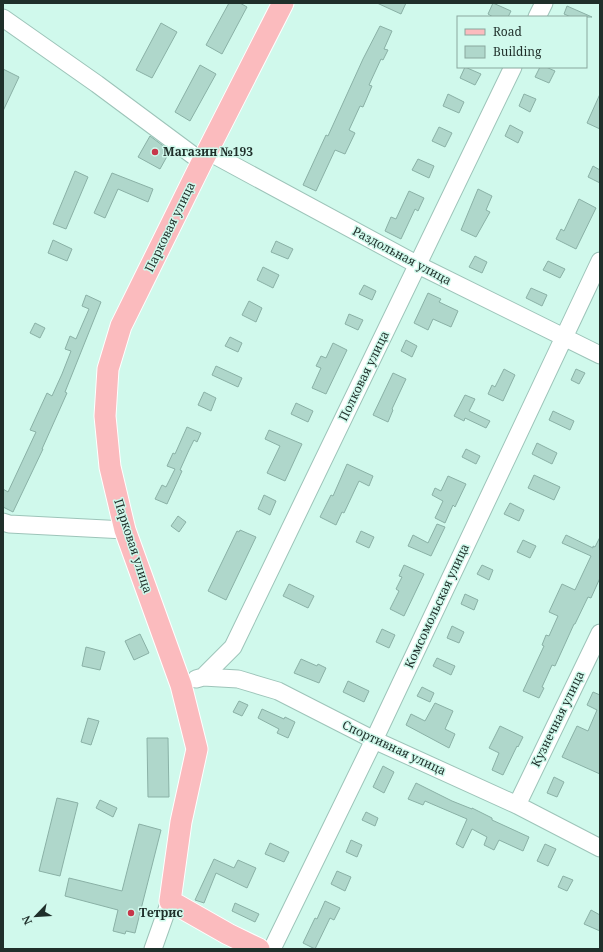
<svg xmlns="http://www.w3.org/2000/svg" width="603" height="952" font-family="'Noto Serif',serif">
	<style>
		.building { fill: #afd7cb; stroke: #8ab1a6 }
		.lines { fill: none; stroke-linecap: round; stroke-linejoin: round }
		.minor-casing { stroke: #9dc4b9; stroke-width: 19 }
		.major-casing { stroke: #fff; stroke-width: 23 }
		.minor { stroke: #fff; stroke-width: 17 }
		.major { stroke: #fbbbbe; stroke-width: 21 }
		.poi-dot { fill: #c7364a; stroke: #d0f9ec; stroke-width: 1.5 }
		.labels { text-anchor: middle; stroke-width: 3; stroke-linejoin: round; paint-order: stroke }
		.poi-label { font-size: 12px; font-weight: bold; fill: #1f2f2a; stroke: #d0f9ec; text-anchor: start }
		.street-label { font-size: 12px; fill: #1f2f2a; stroke: #d0f9ec }
	</style>
	<rect width="100%" height="100%" fill="#d0f9ec"/>
	<path class="building" d="M229 3H240L247 7 222 54 206 45Z
		M377 3H406L401 14Z
		M493 3 511 11 508 17H493L488 14Z
		M567 6 592 17H571L564 14Z
		M161 23 177 32 152 78 136 70Z
		M380 26 392 31 384 49 388 50 383 60 381 59 369 85 372 86 363 107 360 106 349 130 355 133 345 154 335 150 316 191 303 185 326 135 328 136 363 59Z
		M200 65 216 74 190 121 175 112Z
		M465 67 481 74 475 85 460 78Z
		M540 67H546L555 71 549 83 535 77Z
		M3 69 19 77 3 111Z
		M448 94 464 102 459 113 443 106Z
		M524 94 536 99 530 112 519 106Z
		M600 94V129L587 123Z
		M510 125 523 132 518 143 505 136Z
		M439 127 452 133 445 147 432 141Z
		M150 136 170 151 160 169 138 157Z
		M418 159 434 166 429 178 412 170Z
		M593 166 600 170V183L588 177Z
		M75 171 88 177 66 229 53 224Z
		M112 173 153 189 148 202 118 189 105 218 94 213Z
		M478 189 492 196 486 210 490 212 476 237 461 230Z
		M409 191 424 198 418 211 415 209 401 239 385 231 391 217 396 219Z
		M579 199 596 208 576 249 556 239 561 229 564 231Z
		M53 240 72 249 67 261 48 253Z
		M276 241 293 249 288 259 271 252Z
		M475 256 487 262 482 273 469 267Z
		M548 261 565 269 560 278 543 270Z
		M263 267 279 275 273 288 257 280Z
		M364 285 376 291 372 300 359 294Z
		M531 288 547 295 542 306 526 298Z
		M428 293 441 299 439 302 458 311 451 327 433 319 428 330 414 323Z
		M86 295 101 302 65 392 67 393 42 449H43L13 512 3 507V489L8 492 36 432 30 430 47 393 52 396 62 374 71 351 65 349 70 336 76 339 89 309 82 306Z
		M249 301 262 308 256 322 242 315Z
		M349 314 363 320 358 330 345 324Z
		M35 323 45 328 40 338 30 333Z
		M230 337 242 343 238 352 225 346Z
		M406 340 417 346 412 357 401 351Z
		M333 343 347 350 326 394 312 388 321 368 316 366 321 356 326 358Z
		M216 366 242 378 238 387 212 375Z
		M504 369 515 375 503 401 488 394 492 385 495 387Z
		M576 369 585 373 579 384 571 380Z
		M393 373 406 379 392 409 393 410 388 422 373 415Z
		M204 392 216 398 211 411 198 405Z
		M465 395 475 399 469 411 490 421 486 428 465 418 464 421 454 416Z
		M296 403 313 411 308 422 291 414Z
		M553 411 574 421 570 430 549 420Z
		M187 427 201 433 197 442 194 440 189 450 180 470 182 471 167 504 155 499 162 485 166 487 175 469 167 466 173 453 175 454Z
		M269 430 302 444 285 481 267 473 280 446 265 439Z
		M537 443 557 453 552 464 532 454Z
		M466 449 480 456 476 464 462 457Z
		M347 464 373 476 369 486 359 481 344 513 342 512 336 525 320 517 331 495 333 496Z
		M534 475 560 487 554 500 528 488Z
		M448 476 466 484 455 507 453 505 445 523 435 518 443 501 432 495 435 488 441 491Z
		M264 495 276 501 270 515 258 509Z
		M510 503 524 510 519 521 504 514Z
		M178 516 186 522 179 532 171 526Z
		M437 524 445 527 431 556 408 546 413 535 428 543Z
		M240 530 256 537 226 600 208 591 237 531 239 532Z
		M361 531 374 537 369 548 356 542Z
		M566 535 593 548V546L595 547 600 537V578L591 598 588 597 575 624H574L555 666 552 665 542 687 544 688 539 698 523 691 544 646 542 645 546 635 549 636 558 616 549 612 562 584 575 590 591 556 562 543Z
		M523 540 536 546 530 558 517 552Z
		M404 565 424 574 404 616 390 609 399 591 396 589 402 577 399 576Z
		M482 565 493 570 489 580 477 574Z
		M289 584 314 596 308 608 283 596Z
		M465 594 478 600 474 610 461 604Z
		M452 626 464 632 459 643 447 638Z
		M382 629 395 635 389 648 376 642Z
		M140 634 149 653 134 660 125 641Z
		M86 647 105 652 100 670 82 666Z
		M437 658 455 666 451 675 433 666Z
		M301 659 317 666 318 664 326 668 319 683 294 673Z
		M348 681 369 691 364 702 343 692Z
		M422 687 434 693 430 702 417 696Z
		M593 692 600 695V774L562 757 577 726 588 731 597 710 587 705Z
		M239 701 248 705 242 716 233 712Z
		M435 703 453 711 445 729 455 734 449 748 406 725 411 714 425 721Z
		M262 709 284 719 285 717 295 722 288 738 277 733 279 729 258 718Z
		M88 718 99 721 91 745 81 742Z
		M500 726 523 737 518 747 517 746 503 775 492 770 499 753 489 748Z
		M147 738H168L169 797H148Z
		M383 766 394 772 384 793 373 787Z
		M554 777 564 782 557 797 547 793Z
		M416 783 452 801 472 809V808L492 818V820L529 837 523 851 499 840 494 850 484 845 487 837 472 829 463 848 456 844 467 819 425 801 423 805 408 799Z
		M57 798 78 803 60 876 39 871Z
		M100 800 117 808 113 817 96 808Z
		M366 812 378 818 375 826 362 820Z
		M139 824 161 830 135 933 126 931 125 934 113 931 118 910 65 896 69 878 122 891Z
		M351 840 362 845 357 857 346 852Z
		M270 843 289 852 284 862 265 854Z
		M545 844 556 849 548 866 537 861Z
		M214 859 234 868 238 860 256 868 247 888 216 873 204 903 195 900Z
		M337 871 351 877 345 891 331 884Z
		M563 876 573 880 567 891 558 887Z
		M325 901 340 908 334 920 330 918 315 949 303 943 315 918 317 919Z
		M235 903 259 914 255 922 232 911Z
		M591 910 600 915V931L584 924Z"/>
	<g class="lines">
		<g class="minor-casing">
			<path id="minor" d="M537 17 544 3
				M3 18 97 84 202 162
				M207 151 418 265 600 355
				M3 522 9 524 125 530
				M203 677 233 647 513 67
				M196 679 203 677 238 679 278 691 374 740 517 805 600 848
				M517 805 600 633
				M153 949 170 901
				M272 949 374 740 600 261"/>
		</g>
		<g class="major-casing">
			<path id="major" d="M259 949 228 934 170 901 181 822 197 749 181 685 125 530 110 467 105 416 108 369 121 326 202 162 283 3"/>
		</g>
		<use href="#minor" class="minor"/>
		<use href="#major" class="major"/>
	</g>
	<g class="poi-dot">
		<circle cx="155" cy="152" r="4"/>
		<circle cx="131" cy="913" r="4"/>
	</g>
	<g class="labels">
		<g class="poi-label">
			<text x="163" y="156">Магазин №193</text>
			<text x="139" y="917">Тетрис</text>
		</g>
		<g class="street-label">
			<text transform="translate(170 227) rotate(-64)" y="4">Парковая улица</text>
			<text transform="translate(402 256) rotate(28)" y="4">Раздольная улица</text>
			<text transform="translate(364 376) rotate(-64)" y="4">Полковая улица</text>
			<text transform="translate(133 546) rotate(72)" y="4">Парковая улица</text>
			<text transform="translate(437 606) rotate(-65)" y="4">Комсомольская улица</text>
			<text transform="translate(558 719) rotate(-64)" y="4">Кузнечная улица</text>
			<text transform="translate(394 748) rotate(25)" y="4">Спортивная улица</text>
		</g>
	</g>
	<rect width="603" height="952" fill="none" stroke="#1f2f2a" stroke-width="8"/>
	<rect x="457" y="16" width="130" height="52" fill="#d0f9ec" stroke="#89a89e"/>
	<rect x="465" y="29" width="20" height="6" fill="#fbbbbe" stroke="#89a89e"/>
	<text x="493" y="36" font-size="12" fill="#1f2f2a">Road</text>
	<rect x="465" y="46" width="20" height="12" fill="#afd7cb" stroke="#89a89e"/>
	<text x="493" y="56" font-size="12" fill="#1f2f2a">Building</text>
	<g transform="translate(36 916) rotate(245)" stroke="#d0f9ec" stroke-width="3" paint-order="stroke">
	<path d="M0-3L7 15L0 10L-7 15Z" fill="#1f2f2a"/>
	<text y="-6" font-size="11" font-weight="bold" text-anchor="middle" fill="#1f2f2a">N</text>
	</g>
</svg>
